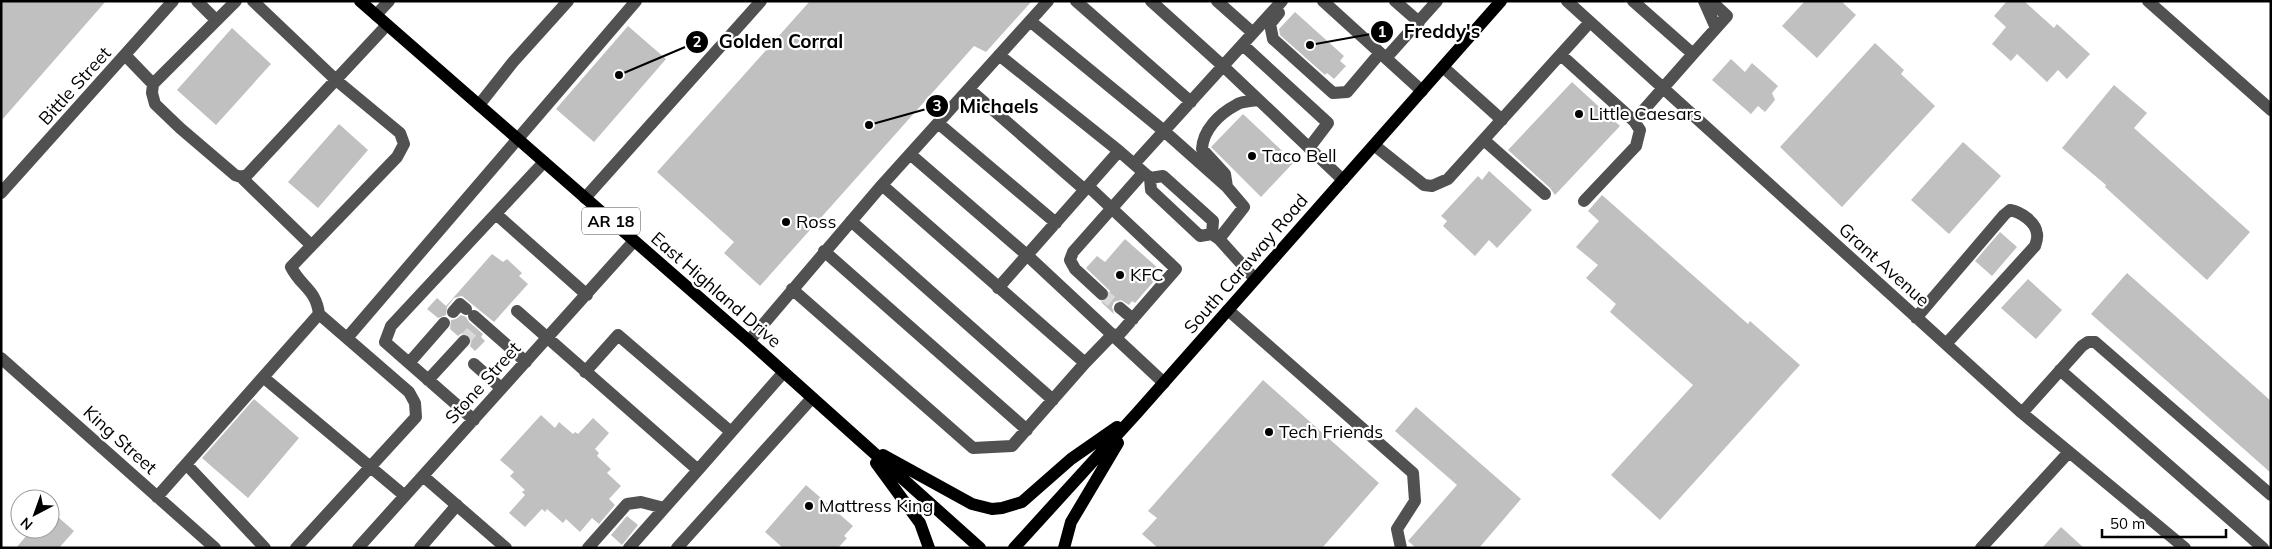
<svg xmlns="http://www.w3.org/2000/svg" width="2272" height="549" font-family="Mulish,sans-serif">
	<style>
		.building { fill: #c0c0c0 }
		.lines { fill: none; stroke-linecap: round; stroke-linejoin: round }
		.minor-tunnel { stroke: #d9d9d9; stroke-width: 12; stroke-dasharray: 12 6; stroke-linecap: butt }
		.minor { stroke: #515151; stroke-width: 12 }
		.major { stroke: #000; stroke-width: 12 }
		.poi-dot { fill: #000; stroke: #fff; stroke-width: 2 }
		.labels { text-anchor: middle; stroke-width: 4.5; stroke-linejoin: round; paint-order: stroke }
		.shield { fill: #fff; stroke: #4c4c4c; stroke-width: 1 }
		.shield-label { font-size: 16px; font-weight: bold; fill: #000 }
		.street-label { font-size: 18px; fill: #000; stroke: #fff }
		.poi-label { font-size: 18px; fill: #000; stroke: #fff; text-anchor: start }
		.leader { fill: none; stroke: #000; stroke-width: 2 }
		.callout-dot { fill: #000; stroke: #fff; stroke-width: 2 }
		.mark-label { font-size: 15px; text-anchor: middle; font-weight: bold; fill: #fff }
		.callout-label { font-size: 19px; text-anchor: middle; font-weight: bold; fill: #000; stroke: #fff; stroke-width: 4.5; stroke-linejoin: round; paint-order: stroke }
	</style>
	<rect width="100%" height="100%" fill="#fff"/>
	<path class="building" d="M1 1H106L1 121Z
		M810 1H1032L986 52 974 46 760 286 724 253 734 242 657 172Z
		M1805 1H1841L1856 15 1817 58 1782 26Z
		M2007 1H2024L2054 28 2057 24 2090 54 2067 79 2058 70 2047 82 2017 54 2011 61 1992 44 2006 27 1994 16Z
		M1295 12 1344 56 1340 61 1346 66 1334 79 1327 73 1325 75 1280 35 1279 29Z
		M628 26 666 59 594 142 556 109Z
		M232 28 271 64 216 125 177 90Z
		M1875 43 1904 70 1901 74 1935 106 1842 207 1780 147Z
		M1731 59 1745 72 1752 63 1778 86 1772 93 1775 100 1765 112 1758 106 1751 114 1712 80Z
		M1572 82 1620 126 1555 195 1550 188 1508 150Z
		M2114 85 2147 113 2134 128 2250 232 2207 280 2105 187 2106 185 2062 148Z
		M1243 114 1294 162 1261 197 1211 147Z
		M339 124 368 150 318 208 288 182Z
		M1963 142 2001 176 1949 234 1911 200Z
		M1489 171 1532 210 1497 248 1489 240 1475 256 1443 226 1447 221 1441 216 1478 176 1482 180Z
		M1602 195 1748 324 1750 321 1800 365 1660 520 1611 475 1693 385 1610 312 1616 304 1586 278 1598 265 1576 247 1599 221 1588 211Z
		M2000 232 2017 247 1992 276 1975 261Z
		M1125 239 1159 269 1152 277 1155 280 1135 303 1132 301 1129 305 1121 300 1114 302 1112 307 1114 314 1101 302 1108 299 1110 291 1086 268 1097 256 1105 262Z
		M492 254 503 262 507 259 522 273 519 276 528 284 494 322 462 296 454 298 447 307 446 315 438 318 427 309 437 298 446 306Z
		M2127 273 2271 401V473L2091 314Z
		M2028 279 2062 310 2036 339 2001 308Z
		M461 315 466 317 469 322 483 334 481 337 485 341 475 351 470 346 472 339 469 335 462 333 458 336 450 329 451 320 456 319Z
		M1263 380 1379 483 1322 548H1158L1142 534 1157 518 1148 511Z
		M254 399 299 438 248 498 202 458Z
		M1416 407 1521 499 1479 548H1416L1408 541 1457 485 1395 431Z
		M541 415 555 428 559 422 573 434 575 432 578 434 593 418 609 433 595 449 599 453 597 456 611 469 607 473 621 486 609 499 615 505 599 524 592 518 580 532 566 519 563 523 547 509 545 512 542 509 525 527 509 513 525 495 522 492 525 490 510 476 514 472 500 460Z
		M806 485 853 526 844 536 847 538 838 548H783L765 532Z
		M50 510 74 531 59 548H16L32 529H50Z
		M627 516 638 525 622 545 611 535Z
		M2061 527 2084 548H2042Z"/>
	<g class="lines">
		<path class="minor-tunnel" d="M1102 294 1120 308
			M464 341 473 330"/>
		<path class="minor" d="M197 1 216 20
			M236 1 153 84 152 93 155 104 180 128 235 175 241 177 247 175 387 25
			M253 1 336 80 400 133 404 144 397 157 291 267C301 287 316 289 319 314L409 392 415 403 416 417 296 548
			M1076 1 1191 102
			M1151 1 1223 66 1343 180
			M1217 1 1253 33
			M1323 1 1422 91
			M1395 1 1419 22
			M1567 1 2022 413 2185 548
			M1633 1 1693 54 1727 16 1711 1
			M1704 1 1716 28
			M2148 1 2271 110
			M1279 13 1270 24 1273 39 1333 93 1347 92 1380 53
			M376 15 389 1
			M1030 21 1164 131 1227 187 1244 207 1219 239
			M1243 45 1328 123 1309 148
			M999 55 1119 151 1150 178 1163 176 1213 221 1212 234
			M1561 55 1634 121 1640 130 1636 146 1584 201
			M126 56 153 84
			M1386 58 1437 1
			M1443 67 1502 120
			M969 89 1085 190
			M479 105 513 62 568 1
			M1634 121 1693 54
			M938 123 1056 223
			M1484 140 1545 194
			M1374 145 1424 185 1432 186 1448 179 1590 22
			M910 154 1028 256 1164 383
			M1134 164 1282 1
			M241 177 311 245
			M1150 178 1151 190 1200 236 1212 234 1219 239 1255 279
			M1088 186 1176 269 1116 338
			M1227 187 1225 174 1202 149C1203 130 1219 114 1236 105 1242 101 1252 101 1259 100
			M1 193 173 1
			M585 198 761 1
			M496 214 587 295
			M851 221 1053 400
			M824 251 1027 430
			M998 288 1119 151
			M792 289 973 448 1012 446 1085 363 882 185
			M1102 294 1075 269 1070 260 1073 252 1143 173
			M1120 308 1133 319
			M1228 310 1413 473 1415 501 1397 529 1401 548
			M517 311 698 470 783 373
			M453 312 460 304 466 309
			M474 316 526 362
			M1916 318 2004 215 2010 210C2021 212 2036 222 2037 234 2038 238 2036 243 2035 246L1946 344
			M347 338 636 1
			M749 341 882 185 1048 1
			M1 358 215 548
			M409 363 444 323
			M1085 363 1113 334
			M474 364 501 388
			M2060 370 2263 548
			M585 372 618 335 731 432
			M263 377 405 496
			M428 380 464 341
			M2022 413 2082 346 2088 342H2095L2271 495
			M474 420 385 342 391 326 544 162
			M186 464 265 548
			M423 476 506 548
			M157 497 319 314
			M358 548 634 241
			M420 548 457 505
			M588 548 627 504 641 502 664 508
			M629 548 698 470
			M677 548 812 398
			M1981 548 2069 452"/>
		<path class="major" d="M360 1 749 341 980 548
			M883 455 972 504 992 509 1002 508 1022 502 1071 459 1117 427
			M876 463 920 523 929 548
			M1014 548 1137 413 1501 1
			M1064 548 1071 522 1118 443"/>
	</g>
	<g class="poi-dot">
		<circle cx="1579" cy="114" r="5"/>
		<circle cx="1252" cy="156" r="5"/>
		<circle cx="786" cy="222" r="5"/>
		<circle cx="1120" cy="275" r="5"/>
		<circle cx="1269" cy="432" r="5"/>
		<circle cx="809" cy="506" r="5"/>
	</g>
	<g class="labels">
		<rect class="shield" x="582" y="207.5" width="58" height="27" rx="4"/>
		<g class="shield-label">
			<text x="611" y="227">AR 18</text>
		</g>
		<g class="street-label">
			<text transform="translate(75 86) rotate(-48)" y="6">Bittle Street</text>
			<text transform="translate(1246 264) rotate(-49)" y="6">South Caraway Road</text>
			<text transform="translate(1884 265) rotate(42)" y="6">Grant Avenue</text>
			<text transform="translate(716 290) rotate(41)" y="6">East Highland Drive</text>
			<text transform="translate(483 383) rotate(-48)" y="6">Stone Street</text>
			<text transform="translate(120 440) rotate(42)" y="6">King Street</text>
		</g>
		<g class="poi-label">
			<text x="1589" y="120">Little Caesars</text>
			<text x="1262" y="162">Taco Bell</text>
			<text x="796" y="228">Ross</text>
			<text x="1130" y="281">KFC</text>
			<text x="1279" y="438">Tech Friends</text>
			<text x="819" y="512">Mattress King</text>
		</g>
	</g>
	<path class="leader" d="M1310 45L1382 32M619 75L697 42M869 125L937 106"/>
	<g class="callout-dot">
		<circle cx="1310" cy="45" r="5"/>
		<circle cx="619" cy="75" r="5"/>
		<circle cx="869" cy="125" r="5"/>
		<circle cx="1382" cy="32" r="12"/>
		<circle cx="697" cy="42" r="12"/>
		<circle cx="937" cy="106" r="12"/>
	</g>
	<g class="mark-label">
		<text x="1382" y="37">1</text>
		<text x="697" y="47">2</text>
		<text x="937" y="111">3</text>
	</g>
	<g class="callout-label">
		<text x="1442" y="38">Freddy's</text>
		<text x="781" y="48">Golden Corral</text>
		<text x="999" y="113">Michaels</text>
	</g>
	<rect width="2272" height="549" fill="none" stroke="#000000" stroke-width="5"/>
	<g transform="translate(35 514) rotate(221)"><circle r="24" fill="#ffffff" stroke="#999999"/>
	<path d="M0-4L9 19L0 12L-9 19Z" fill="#000000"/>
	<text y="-8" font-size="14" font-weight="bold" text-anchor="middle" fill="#000000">N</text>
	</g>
	<path d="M2102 529v8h124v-8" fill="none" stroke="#000000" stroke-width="2.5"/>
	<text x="2110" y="529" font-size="15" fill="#000000" stroke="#ffffff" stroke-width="4" paint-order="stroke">50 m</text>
</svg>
